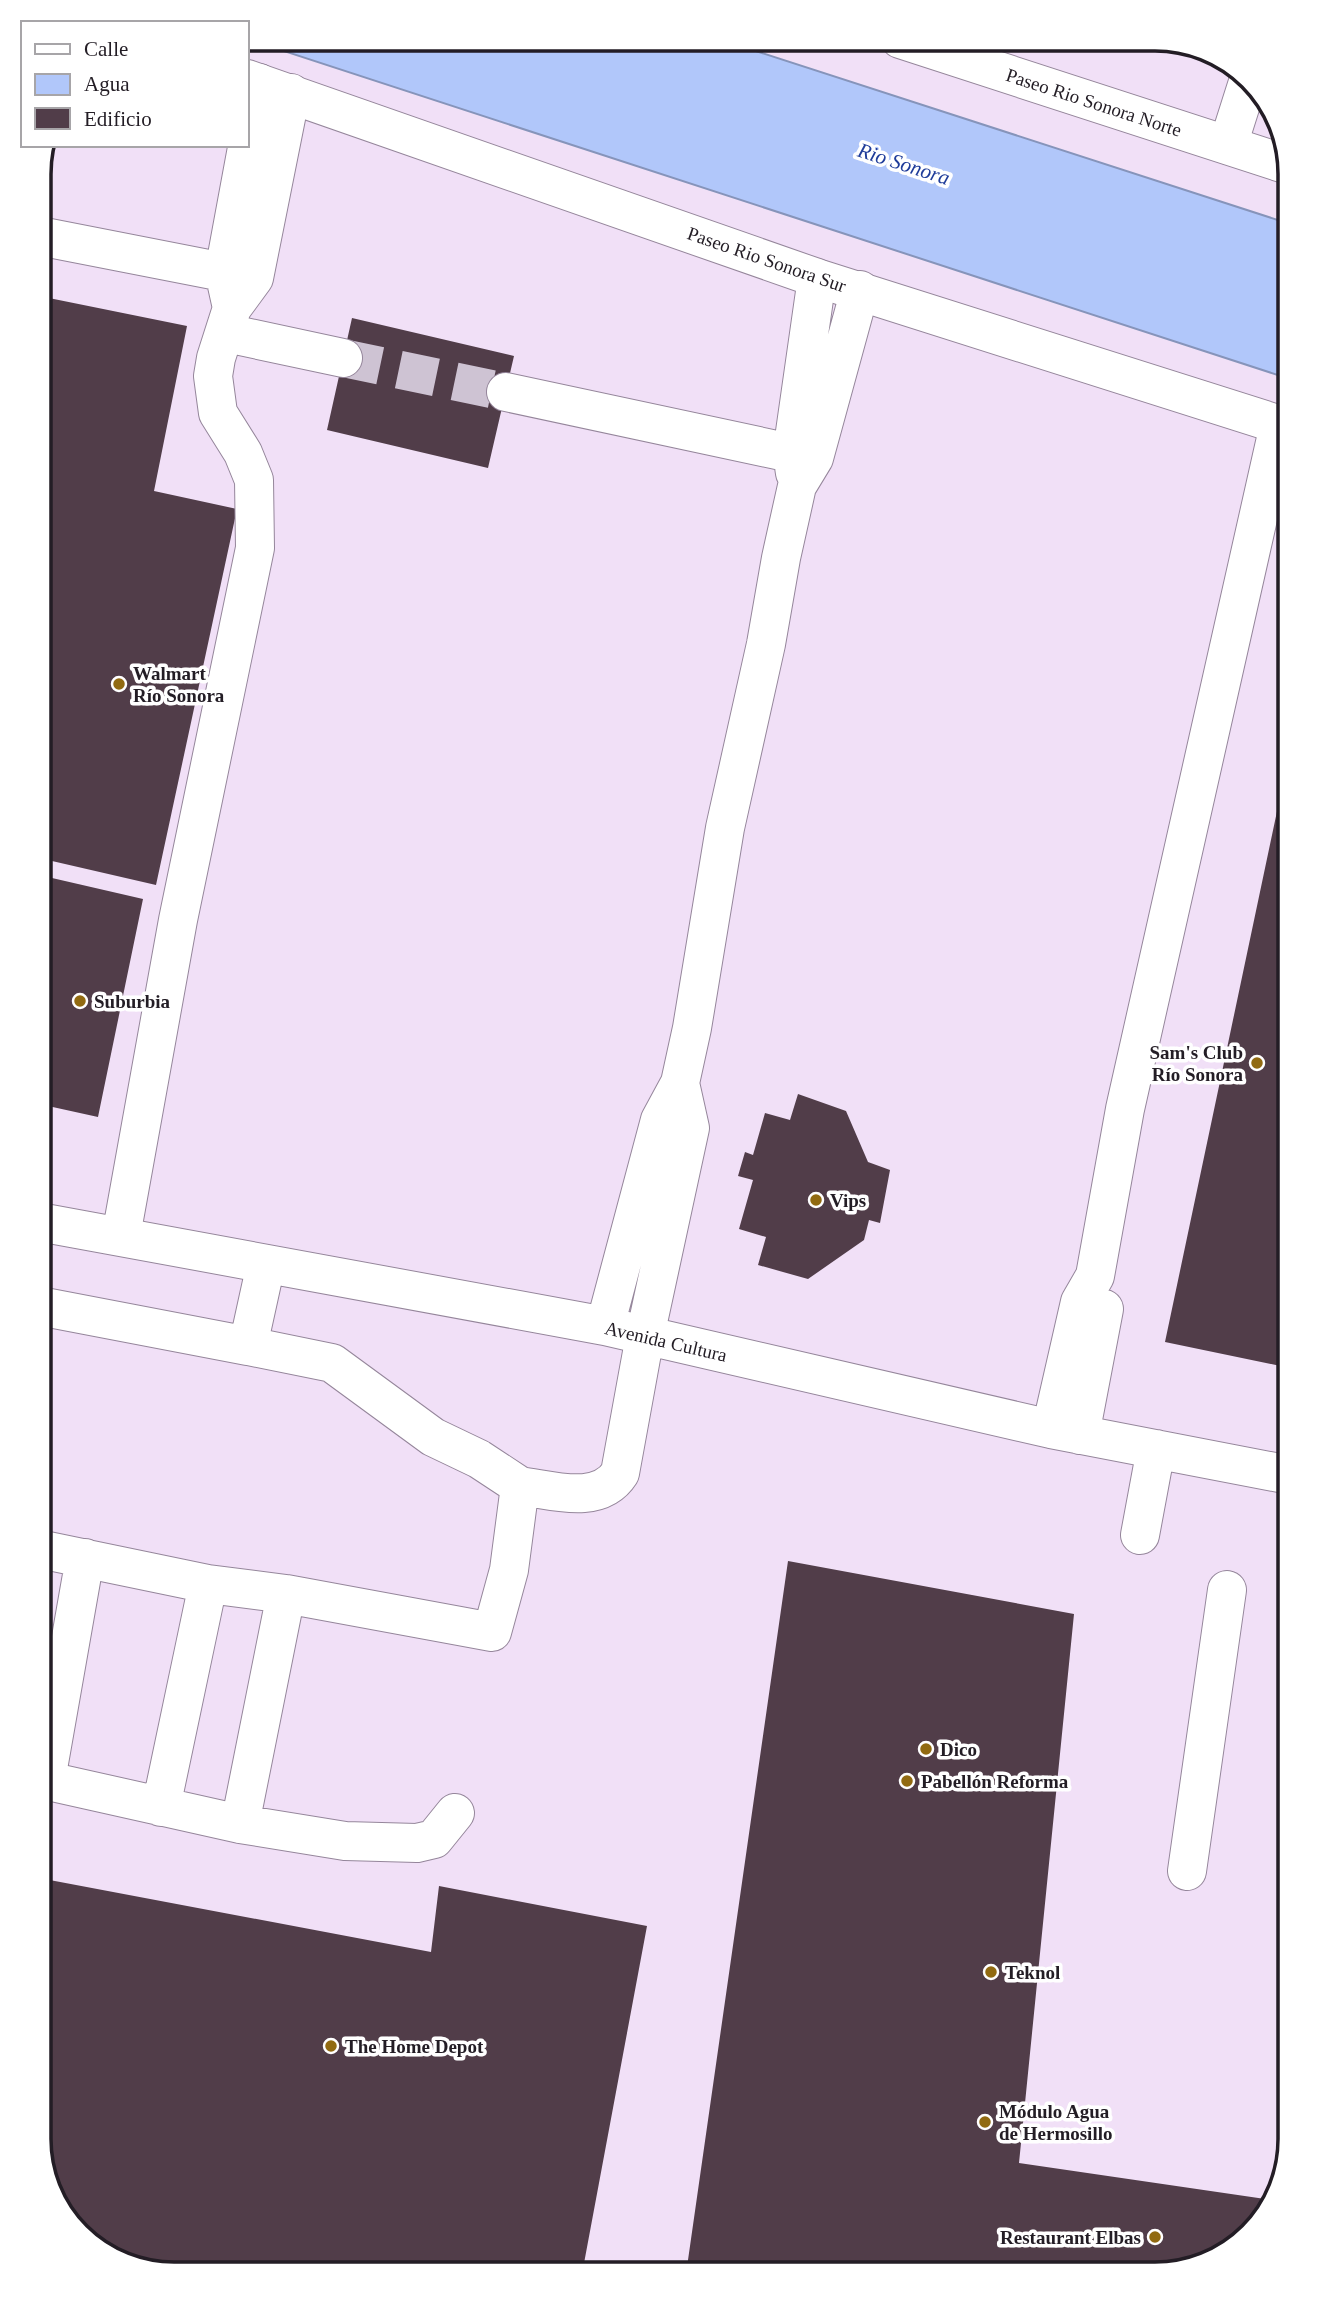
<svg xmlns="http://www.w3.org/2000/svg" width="1329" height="2313" font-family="'Times New Roman',serif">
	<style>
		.built { fill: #f1e0f7 }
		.water { fill: #b1c7fa; stroke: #8694ba; stroke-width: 2 }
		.building { fill: #513d49 }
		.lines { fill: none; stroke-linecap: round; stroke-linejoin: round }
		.minor-tunnel { stroke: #cec3d3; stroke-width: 38; stroke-dasharray: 38 19; stroke-linecap: butt }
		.minor-casing { stroke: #95869b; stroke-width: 40 }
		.major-casing { stroke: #95869b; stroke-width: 40 }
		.minor { stroke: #fff; stroke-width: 38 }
		.major { stroke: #fff; stroke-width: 38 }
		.poi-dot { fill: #916a11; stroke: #fff; stroke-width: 2.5 }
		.labels { text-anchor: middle; stroke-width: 7; stroke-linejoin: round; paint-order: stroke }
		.street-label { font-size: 19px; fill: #231d25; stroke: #fff }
		.poi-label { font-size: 19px; font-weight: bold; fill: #231d25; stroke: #fff; text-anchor: start }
		.water-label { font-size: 21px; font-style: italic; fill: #203d9a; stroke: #fff }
		.rim { fill: none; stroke: #231d25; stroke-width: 3.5 }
	</style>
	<rect width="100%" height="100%" fill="#f9edff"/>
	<path class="built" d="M247 39H1165L1231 61 1277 114 1290 174V2140L1268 2214 1215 2261 1155 2274H165L99 2252 52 2199 39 2139V165L48 145H247Z"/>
	<path class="water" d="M247 39H719L1290 224V379Z"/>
	<path class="building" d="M39 296 187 326 154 491 237 509 156 885 39 858Z
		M352 318 514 356 488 468 327 430Z
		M1283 783 1290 784V1368L1165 1342Z
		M39 875 143 899 98 1117 39 1104Z
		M798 1094 846 1111 868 1162 890 1170 880 1223 869 1220 864 1240 808 1279 758 1265 766 1237 739 1229 753 1180 738 1176 745 1152 753 1155 765 1113 790 1120Z
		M788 1561 1074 1614 1019 2163 1272 2200 1268 2214 1215 2261 1156 2274H686Z
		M39 1878 431 1952 439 1886 647 1926 582 2274H165L99 2252 52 2199 39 2140Z"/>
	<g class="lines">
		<path class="minor-tunnel" d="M343 358 506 392"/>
		<g class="minor-casing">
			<path id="minor" d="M1228 145 1248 82
				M39 236 249 277
				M232 308 224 272 259 83
				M226 333 343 358
				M506 392 814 458
				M795 473 792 453 817 278
				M39 1222 605 1326 1051 1429 1290 1475
				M121 1236 178 920 255 548 254 480 243 453 218 413 213 376 216 358 232 308 254 278 291 93
				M39 1306 248 1346 266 1264
				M605 1326 660 1120 680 1083 692 1028 725 828 766 644 781 558 797 486 814 458 860 290
				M1051 1429 1080 1302 1095 1276 1125 1109 1279 425
				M1080 1435 1104 1309
				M520 1486C552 1490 599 1506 620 1473L645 1336 690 1128 680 1083
				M1140 1535 1156 1449
				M39 1549 208 1584 286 1594 492 1632 509 1570 520 1486 479 1459 433 1437 332 1363 248 1346
				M39 1779 240 1824 345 1841 417 1843 434 1839 455 1813
				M46 1780 85 1558
				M161 1807 208 1584
				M240 1824 286 1594
				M1187 1871 1227 1590"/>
		</g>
		<g class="major-casing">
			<path id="major" d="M900 39 1288 165
				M247 79 817 278 1290 428"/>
		</g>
		<use href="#minor" class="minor"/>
		<use href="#major" class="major"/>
	</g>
	<g class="poi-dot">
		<circle cx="119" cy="684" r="7"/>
		<circle cx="80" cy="1001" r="7"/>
		<circle cx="1257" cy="1063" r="7"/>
		<circle cx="816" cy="1200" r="7"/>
		<circle cx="926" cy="1749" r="7"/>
		<circle cx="907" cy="1781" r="7"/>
		<circle cx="991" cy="1972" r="7"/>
		<circle cx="331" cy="2046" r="7"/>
		<circle cx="985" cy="2122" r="7"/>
		<circle cx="1155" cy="2237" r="7"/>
	</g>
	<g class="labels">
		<g class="street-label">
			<text transform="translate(1094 102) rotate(18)" y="7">Paseo Rio Sonora Norte</text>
			<text transform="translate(767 259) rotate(19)" y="7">Paseo Rio Sonora Sur</text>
			<text transform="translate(666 1341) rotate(13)" y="7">Avenida Cultura</text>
		</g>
		<g class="poi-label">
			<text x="133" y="680">Walmart<tspan x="133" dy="22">Río Sonora</tspan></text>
			<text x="94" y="1008">Suburbia</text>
			<text x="1243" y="1059" text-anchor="end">Sam's Club<tspan x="1243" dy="22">Río Sonora</tspan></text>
			<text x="830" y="1207">Vips</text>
			<text x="940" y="1756">Dico</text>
			<text x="921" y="1788">Pabellón Reforma</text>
			<text x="1005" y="1979">Teknol</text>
			<text x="345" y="2053">The Home Depot</text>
			<text x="999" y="2118">Módulo Agua<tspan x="999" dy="22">de Hermosillo</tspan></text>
			<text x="1141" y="2244" text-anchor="end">Restaurant Elbas</text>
		</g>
		<g class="water-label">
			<text transform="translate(904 164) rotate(18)" y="7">Rio Sonora</text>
		</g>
	</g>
	<path d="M0 0H1329V2313H0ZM174 51H1155A123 123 0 0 1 1278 174V2139A123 123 0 0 1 1155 2262H174A123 123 0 0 1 51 2139V174A123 123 0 0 1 174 51Z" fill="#fff" fill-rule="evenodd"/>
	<path class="rim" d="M174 51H1155A123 123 0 0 1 1278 174V2139A123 123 0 0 1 1155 2262H174A123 123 0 0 1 51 2139V174A123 123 0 0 1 174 51Z"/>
	<rect x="21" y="21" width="228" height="126" fill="#ffffff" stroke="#a7a5a8" stroke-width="2"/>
	<rect x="35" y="44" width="35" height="10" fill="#ffffff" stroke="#a7a5a8" stroke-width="2"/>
	<text x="84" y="56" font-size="21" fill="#231d25">Calle</text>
	<rect x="35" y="74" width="35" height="21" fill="#b1c7fa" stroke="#a7a5a8" stroke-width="2"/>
	<text x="84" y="91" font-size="21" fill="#231d25">Agua</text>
	<rect x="35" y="108" width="35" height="21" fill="#513d49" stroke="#a7a5a8" stroke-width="2"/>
	<text x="84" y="126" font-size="21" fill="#231d25">Edificio</text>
</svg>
